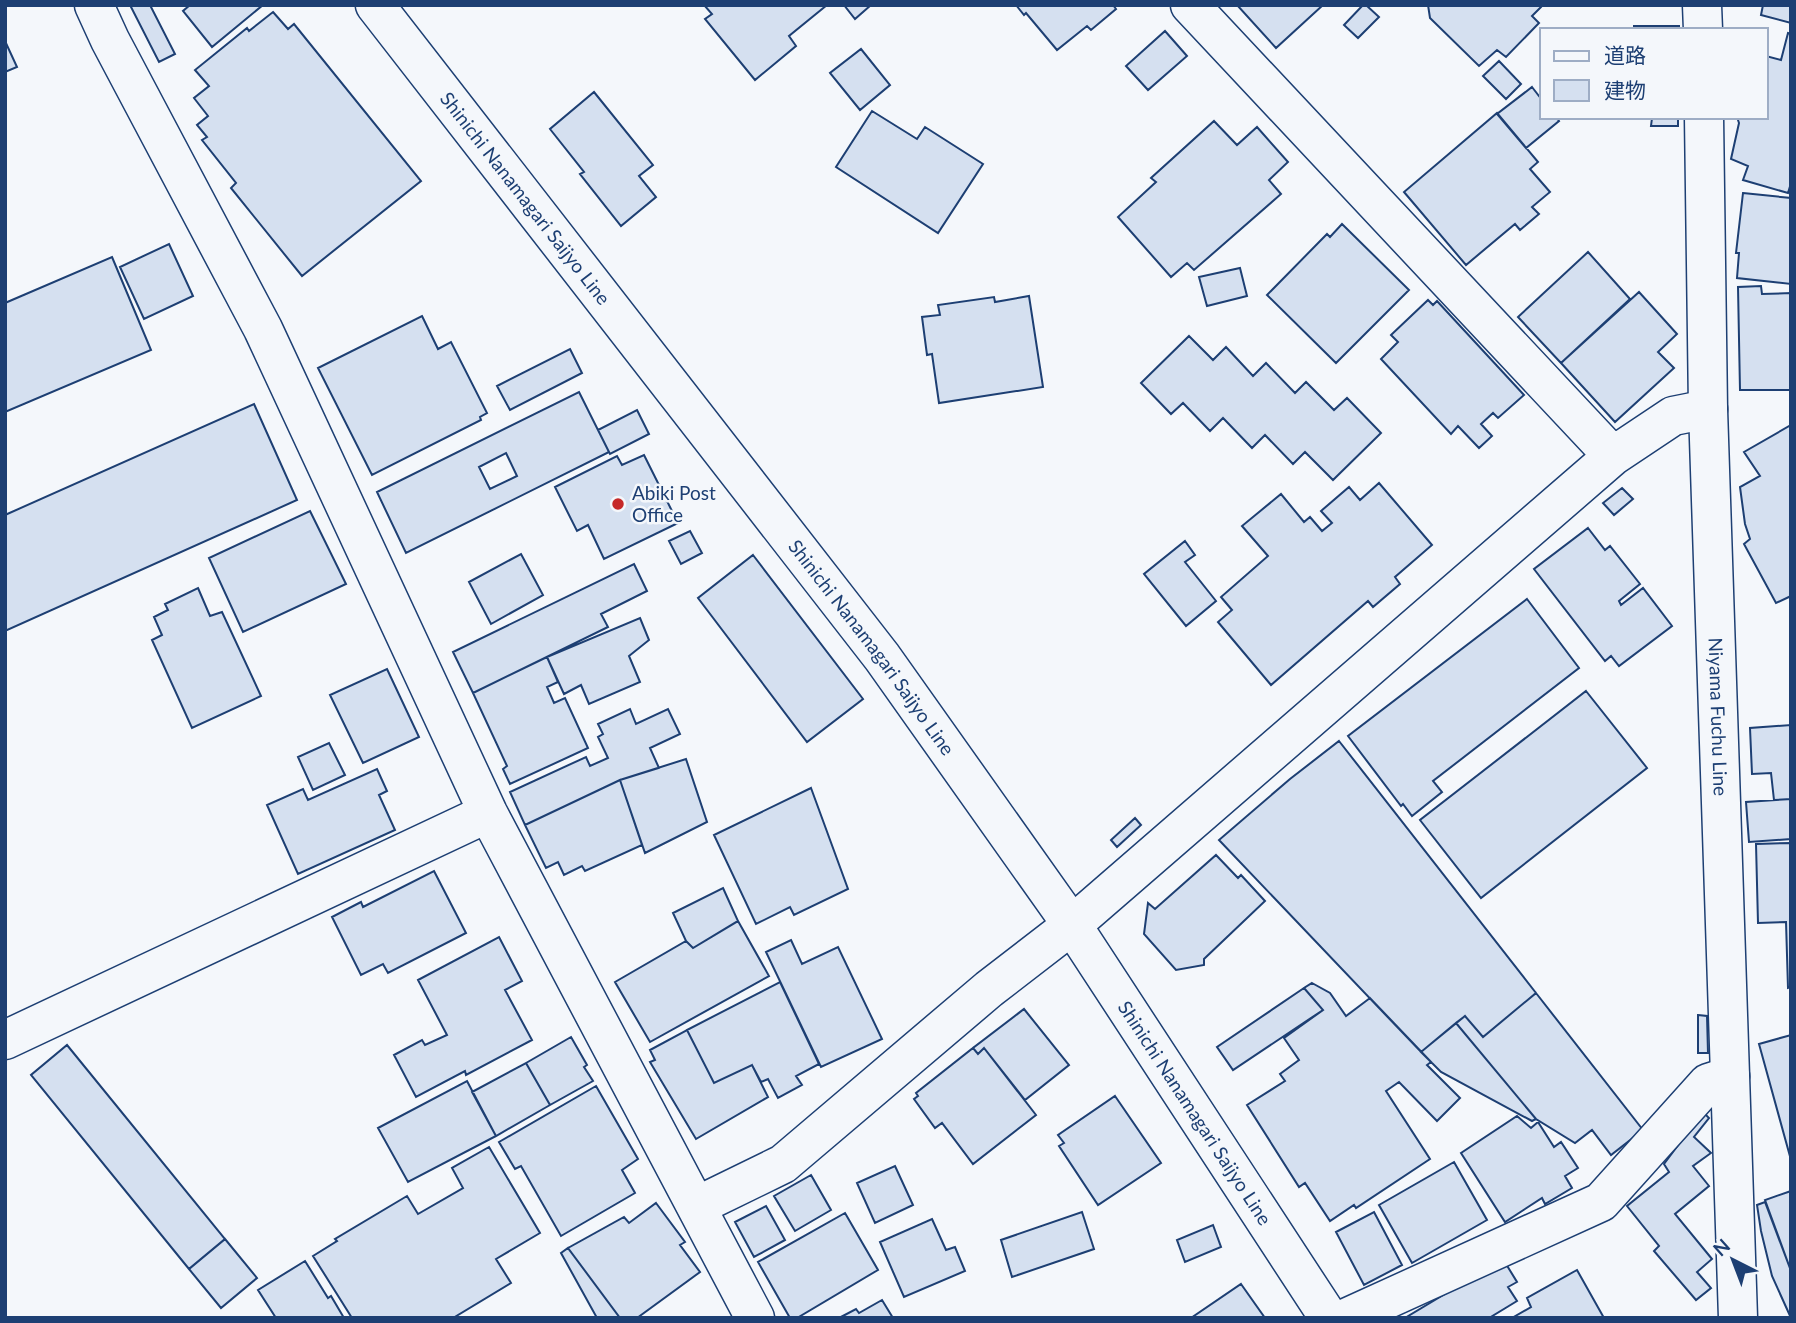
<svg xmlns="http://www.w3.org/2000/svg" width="1796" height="1323" font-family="Lato,'Noto Sans JP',sans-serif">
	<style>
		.building { fill: #d5e0f0; stroke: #1d3f73; stroke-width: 2; fill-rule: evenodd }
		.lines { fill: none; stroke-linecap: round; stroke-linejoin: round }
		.minor-casing { stroke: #1d3f73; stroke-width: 41 }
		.major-casing { stroke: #1d3f73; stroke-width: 41 }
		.minor { stroke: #f4f7fb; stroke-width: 38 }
		.major { stroke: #f4f7fb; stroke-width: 38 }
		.poi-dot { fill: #c62828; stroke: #f4f7fb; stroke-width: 2.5 }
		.labels { text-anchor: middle; stroke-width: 5; stroke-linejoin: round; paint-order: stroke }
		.street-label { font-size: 19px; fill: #1d3f73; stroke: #f4f7fb }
		.poi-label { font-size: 19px; fill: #1d3f73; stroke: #f4f7fb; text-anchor: start }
	</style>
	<rect width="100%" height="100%" fill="#f4f7fb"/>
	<path class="building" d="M130 5H150L175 54 159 62Z
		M190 5H263L212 47 183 11Z
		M704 5H827L789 36 796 46 755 80 705 19 712 14Z
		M844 5H871L855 19Z
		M1016 5H1113L1116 9 1091 30 1087 26 1057 50 1026 13 1024 15Z
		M1237 5H1323L1276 48Z
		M1363 5H1366L1379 17 1358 38 1344 25Z
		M1428 5H1540L1541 7 1532 16 1539 23 1506 57 1497 50 1479 66 1430 18Z
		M1763 5H1791V23L1761 15Z
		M273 12 288 29 294 24 421 181 302 276 231 188 236 183 202 140 207 137 197 125 208 116 194 98 209 86 195 70 247 28 249 31Z
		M1634 26H1679V30H1634Z
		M1165 31 1187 56 1148 90 1126 66Z
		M1788 33 1791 34V183L1788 193 1743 180 1748 166 1731 159 1739 123 1737 117H1766V56L1781 60Z
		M5 41 17 67 5 72Z
		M861 49 890 85 860 110 830 73Z
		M1499 61 1521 84 1506 99 1483 76Z
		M1532 87 1542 100V117H1556L1559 121 1526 148 1497 114Z
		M594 92 653 165 639 176 656 197 621 226 580 174 584 172 550 129Z
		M872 111 917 139 925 127 983 164 938 233 836 167Z
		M1497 113 1538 162 1530 169 1550 192 1532 207 1539 214 1520 230 1515 224 1466 265 1404 192Z
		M1678 117V126H1651L1652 118H1613Z
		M1214 121 1237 145 1257 127 1288 162 1269 180 1281 194 1194 270 1187 263 1171 277 1118 217 1156 182 1151 178Z
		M1743 193 1791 198V284L1737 278 1739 253H1736Z
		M1342 224 1409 290 1336 363 1267 295 1327 234 1330 237Z
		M169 244 193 296 144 319 120 267Z
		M1588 252 1630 299 1561 363 1518 317Z
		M112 257 151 350 5 412V303Z
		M1240 268 1247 296 1207 306 1199 277Z
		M1761 286 1762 294 1791 293V390H1740L1738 287Z
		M1639 292 1677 334 1658 352 1674 368 1615 422 1561 363Z
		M1029 296 1043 387 939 403 932 354 927 355 922 317 940 315 938 305 994 297 995 302Z
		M1428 300 1433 305 1437 301 1524 395 1498 418 1493 413 1481 424 1492 436 1479 448 1458 426 1451 434 1381 359 1398 342 1391 335Z
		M422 316 438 349 451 342 487 413 480 417 481 420 372 475 318 368Z
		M1189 336 1213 360 1226 347 1253 376 1266 363 1295 393 1306 382 1334 410 1347 398 1381 433 1333 480 1305 452 1293 464 1265 435 1252 448 1223 418 1210 431 1183 403 1171 414 1141 383Z
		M570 349 582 373 510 410 497 386Z
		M579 392 609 452 406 553 377 492ZM506 453 517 476 490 489 479 467Z
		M254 404 297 500 5 631V515Z
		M637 410 649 434 610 454 598 430Z
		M1791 425V596L1776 603 1744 544 1750 539 1745 524 1740 487 1760 476 1744 452Z
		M644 455 678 523 604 559 588 525 577 531 555 487 617 456 622 465Z
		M1379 483 1432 545 1395 577 1400 584 1373 607 1368 601 1271 685 1218 622 1232 610 1221 597 1268 556 1242 526 1281 494 1304 522 1310 517 1322 531 1332 523 1321 511 1349 487 1360 500Z
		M1622 488 1633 499 1614 515 1603 503Z
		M310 511 346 584 243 632 209 558Z
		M1588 528 1605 550 1610 546 1640 584 1619 601 1621 605 1643 588 1672 626 1619 666 1611 656 1605 661 1534 569Z
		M690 531 702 553 681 564 669 541Z
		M1185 541 1195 555 1185 562 1216 601 1186 626 1144 574Z
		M521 554 543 595 491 624 469 582Z
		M753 555 863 699 807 742 698 598Z
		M634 564 647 591 601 614 608 627 473 693 453 652Z
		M198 588 210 616 222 612 261 696 192 728 152 640 162 635 154 617 168 610 165 604Z
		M1527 599 1579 668 1433 781 1442 792 1412 816 1403 804 1401 806 1348 736Z
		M640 618 649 640 629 656 640 682 589 704 581 685 564 694 547 657Z
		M547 657 558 682 547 687 554 703 565 698 588 748 510 784 503 769 507 766 473 693Z
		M387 669 419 737 363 763 330 695Z
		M1586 691 1647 768 1481 898 1420 820Z
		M630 709 636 724 668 709 680 734 650 748 659 768 620 780 525 825 510 792 586 757 590 766 608 758 598 737 603 734 598 724Z
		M1791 725V799L1774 800 1771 773 1752 774 1750 728Z
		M1339 741 1536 993 1483 1037 1465 1016 1421 1052 1219 840 1290 779Z
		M329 743 345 775 313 790 298 757Z
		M686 759 707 822 645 853 620 780Z
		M377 769 387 791 379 795 395 830 298 874 267 805 303 789 308 800Z
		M620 780 642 845 585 871 582 866 564 875 558 862 546 868 525 825Z
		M811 788 848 889 794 915 790 907 756 924 714 835Z
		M1791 799V839L1749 842 1746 802Z
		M1135 818 1141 825 1117 847 1111 840Z
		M1791 843V987L1788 988 1786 922 1758 923 1756 844Z
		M1216 855 1238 878 1241 875 1265 901 1204 959V965L1176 970 1144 934 1148 903 1155 909Z
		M434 871 466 933 388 973 383 964 361 975 332 917 361 902 363 907Z
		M723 888 738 921 693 948 686 941 673 913Z
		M738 921 769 976 650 1042 615 982 686 941 693 948Z
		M499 937 522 981 505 990 532 1040 466 1075 465 1071 416 1097 394 1055 422 1040 425 1045 447 1035 418 980Z
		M791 940 802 964 838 947 882 1039 821 1067 766 952Z
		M780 982 819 1064 796 1076 802 1085 778 1098 768 1079 761 1082 752 1065 714 1083 687 1030Z
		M1312 983 1330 993 1346 1016 1370 998 1431 1062 1427 1065 1460 1098 1437 1121 1399 1082 1386 1091 1430 1159 1356 1208 1354 1205 1330 1221 1305 1183 1299 1187 1247 1105 1285 1081 1280 1074 1299 1060 1284 1038 1323 1010 1304 988Z
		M1304 988 1323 1010 1233 1070 1217 1047Z
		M1536 993 1643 1130 1611 1155 1592 1130 1575 1143 1536 1119 1456 1023 1465 1016 1483 1037Z
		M1024 1009 1069 1065 1025 1100 984 1048 978 1054 973 1048Z
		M1698 1015 1707 1016 1708 1053H1698Z
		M1456 1023 1536 1119 1532 1121 1441 1072 1421 1052Z
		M687 1030 714 1083 752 1065 768 1097 696 1139 650 1062 655 1060 650 1050Z
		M1791 1035V1160L1759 1044Z
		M571 1037 587 1065 584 1067 593 1081 550 1105 526 1063Z
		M67 1045 225 1239 189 1269 31 1075Z
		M973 1048 978 1054 984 1048 1036 1115 973 1164 942 1123 935 1128 914 1099 918 1096 916 1093Z
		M526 1063 550 1105 496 1136 472 1092Z
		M467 1081 496 1136 408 1182 378 1128Z
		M596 1086 638 1159 622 1170 635 1193 561 1236 521 1166 515 1169 499 1142Z
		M1115 1096 1161 1163 1098 1205 1059 1146 1064 1143 1058 1135Z
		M1703 1112 1709 1118 1694 1137 1711 1153 1693 1166 1709 1186 1675 1214 1712 1259 1697 1272 1711 1288 1696 1300 1654 1251 1659 1246 1627 1206 1669 1172 1664 1164Z
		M1517 1116 1531 1128 1538 1122 1554 1147 1561 1142 1578 1168 1565 1176 1572 1188 1545 1204 1542 1198 1505 1222 1461 1153Z
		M489 1147 540 1233 496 1259 511 1283 453 1318H352L313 1256 337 1241 335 1239 407 1196 418 1214 463 1188 452 1168Z
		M1454 1162 1487 1220 1412 1263 1379 1205Z
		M895 1166 913 1205 875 1223 857 1183Z
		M811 1175 831 1210 795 1231 774 1196Z
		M1791 1191V1271L1765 1200Z
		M1765 1202 1791 1271V1318L1772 1276 1761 1231 1757 1205Z
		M656 1203 685 1242 680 1245 700 1272 637 1318H620L568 1248 624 1217 629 1223Z
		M766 1206 785 1240 754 1257 735 1222Z
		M1082 1212 1094 1249 1012 1277 1001 1240Z
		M1374 1212 1402 1265 1364 1285 1336 1232Z
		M845 1213 878 1270 797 1318H790L758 1262Z
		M932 1219 946 1250 955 1247 965 1271 904 1297 880 1242Z
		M1213 1225 1221 1247 1185 1262 1177 1240Z
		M225 1239 257 1278 221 1308 189 1269Z
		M568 1248 620 1318H597L561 1253Z
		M1503 1259 1517 1282 1508 1287 1517 1301 1489 1318H1405Z
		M305 1261 328 1298 331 1296 344 1318H276L258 1290Z
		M1577 1270 1604 1318H1512L1531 1307 1527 1298Z
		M1241 1284 1265 1318H1191Z
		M882 1300 893 1318H839L856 1309 859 1313Z"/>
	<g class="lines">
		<g class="minor-casing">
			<path id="minor" d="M94 5 110 40 263 329 488 813 755 1318
				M1190 5 1613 456
				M5 1040 488 813
				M697 1206 783 1164 989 989 1072 925 1613 456 1673 416 1708 409
				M1346 1318 1601 1202 1708 1083 1730 1076"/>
		</g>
		<g class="major-casing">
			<g id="major">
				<path id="s1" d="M375 5 882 657 1072 925 1329 1318"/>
				<path d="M1702 5 1703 30"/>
				<path id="s2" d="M1704 117 1708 409 1738 1318"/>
			</g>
		</g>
		<use href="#minor" class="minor"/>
		<use href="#major" class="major"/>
	</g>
	<circle class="poi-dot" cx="618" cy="504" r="7"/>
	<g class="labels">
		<g class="street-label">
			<text dy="7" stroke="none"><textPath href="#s1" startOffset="245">Shinichi Nanamagari Saijyo Line</textPath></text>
			<text dy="7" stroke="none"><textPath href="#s1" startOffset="812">Shinichi Nanamagari Saijyo Line</textPath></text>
			<text dy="7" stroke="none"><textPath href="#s2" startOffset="600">Niyama Fuchu Line</textPath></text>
			<text dy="7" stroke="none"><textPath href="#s1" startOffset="1379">Shinichi Nanamagari Saijyo Line</textPath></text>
		</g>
		<g class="poi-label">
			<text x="632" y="500">Abiki Post<tspan x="632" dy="22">Office</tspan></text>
		</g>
	</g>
	<rect width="1796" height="1323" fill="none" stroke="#1d3f73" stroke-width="14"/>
	<rect x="1540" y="28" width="228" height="91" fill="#f4f7fb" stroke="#9eadc5" stroke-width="2"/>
	<rect x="1554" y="51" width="35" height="10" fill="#f4f7fb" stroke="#9eadc5" stroke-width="2"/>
	<text x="1604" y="63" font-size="21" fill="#1d3f73">道路</text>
	<rect x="1554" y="80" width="35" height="21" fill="#d5e0f0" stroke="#9eadc5" stroke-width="2"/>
	<text x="1604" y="98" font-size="21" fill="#1d3f73">建物</text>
	<g transform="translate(1733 1260) rotate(318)" stroke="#f4f7fb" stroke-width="5" paint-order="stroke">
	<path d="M0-5L12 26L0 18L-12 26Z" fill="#1d3f73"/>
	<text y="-10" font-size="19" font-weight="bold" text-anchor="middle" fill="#1d3f73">N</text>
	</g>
</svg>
